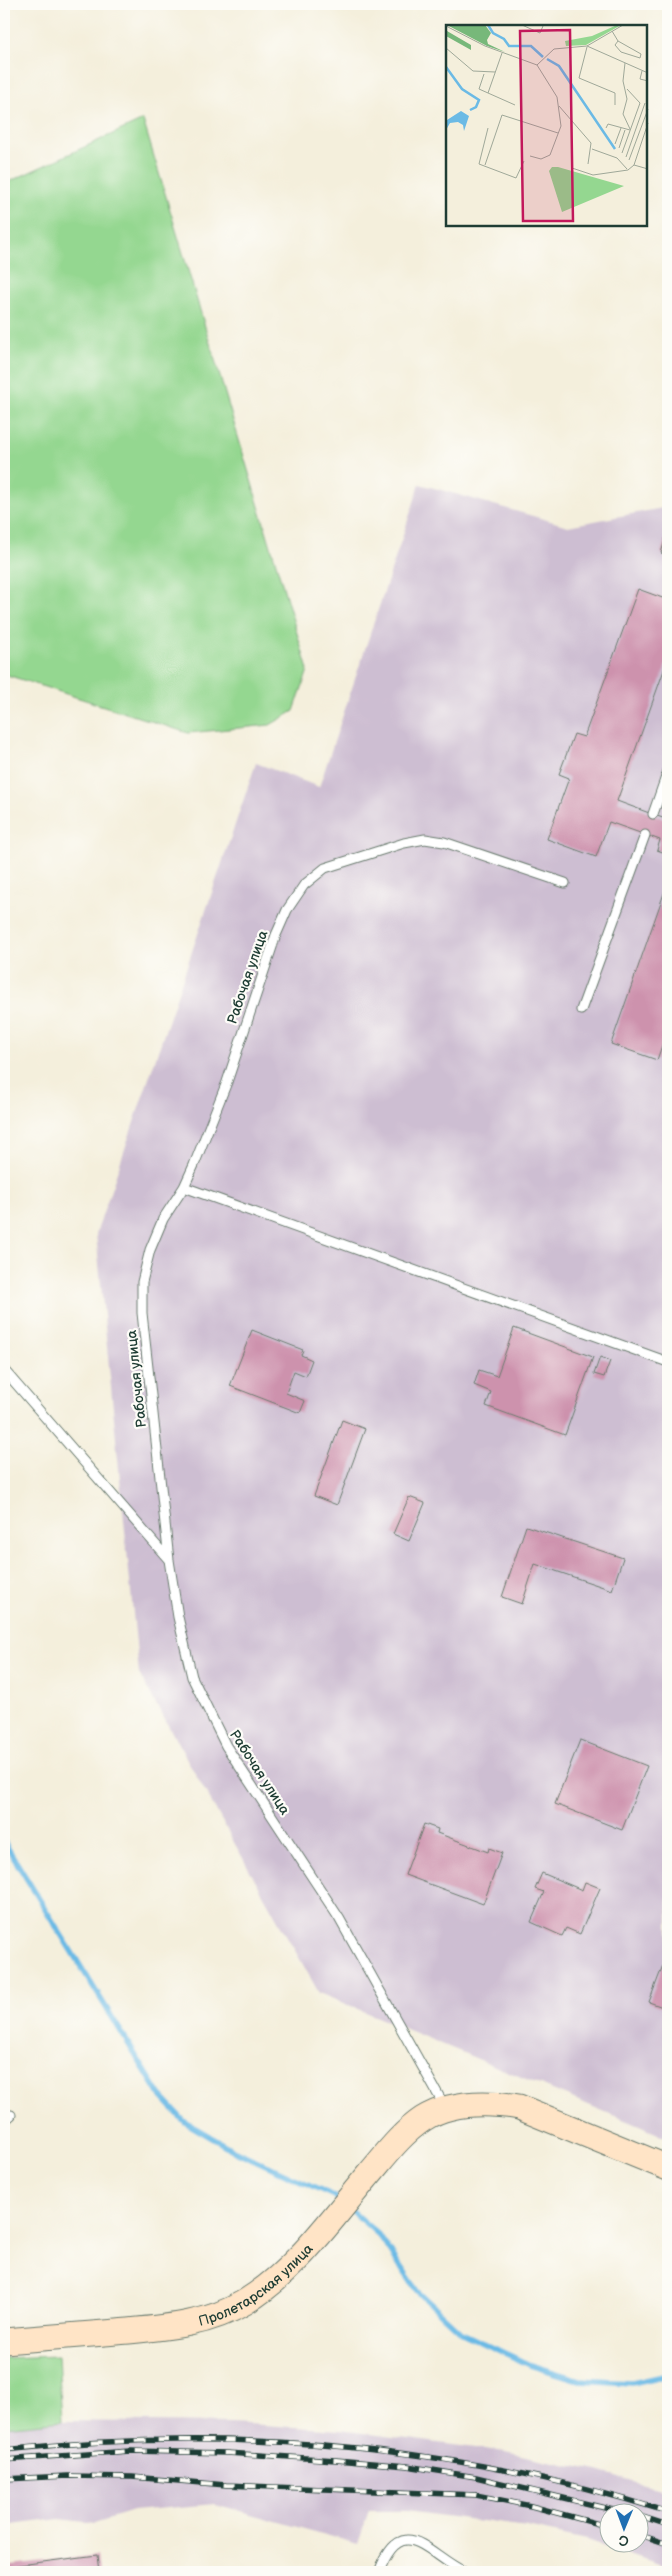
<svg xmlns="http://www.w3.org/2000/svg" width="672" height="2576" font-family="'Balsamiq Sans',sans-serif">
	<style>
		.industrial { fill: #cdbed2; fill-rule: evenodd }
		.green { fill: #94d790; stroke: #5a8a62 }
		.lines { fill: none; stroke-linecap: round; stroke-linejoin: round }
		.stream { stroke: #6bbae5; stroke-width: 5.5 }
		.building { fill: #cd92ad }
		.lane-casing { stroke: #6a7b6f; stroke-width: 11 }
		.secondary-casing { stroke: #6a7b6f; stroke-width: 27 }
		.lane { stroke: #fff; stroke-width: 9 }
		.secondary { stroke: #ffe4c6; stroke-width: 25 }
		.rail-casing { stroke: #1f3d34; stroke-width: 5.5 }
		.rail { stroke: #fdfcf7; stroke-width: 4; stroke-dasharray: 11; stroke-linecap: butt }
		.labels { text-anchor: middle; stroke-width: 4.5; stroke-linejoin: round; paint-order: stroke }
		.street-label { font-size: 14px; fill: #1f3d34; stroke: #fdfcf7 }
		.inset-river { fill: none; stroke: #6bbae5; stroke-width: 2.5 }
		.inset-road { fill: none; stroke: #9fa899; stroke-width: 1 }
		.view { fill: #c2185b; fill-opacity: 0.15; stroke: #c2185b; stroke-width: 2.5 }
		.inset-edge { fill: none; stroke: #1f3d34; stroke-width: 2.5 }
	</style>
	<rect width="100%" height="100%" fill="#fdfcf7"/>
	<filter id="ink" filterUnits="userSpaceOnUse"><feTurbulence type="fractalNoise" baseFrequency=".02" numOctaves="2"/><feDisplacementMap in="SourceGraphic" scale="10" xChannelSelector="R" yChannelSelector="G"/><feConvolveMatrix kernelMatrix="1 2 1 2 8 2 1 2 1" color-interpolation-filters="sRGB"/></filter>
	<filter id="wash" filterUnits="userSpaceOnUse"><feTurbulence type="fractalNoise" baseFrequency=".0096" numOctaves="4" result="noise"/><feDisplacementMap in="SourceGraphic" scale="20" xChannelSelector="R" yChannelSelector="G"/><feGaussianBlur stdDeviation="1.12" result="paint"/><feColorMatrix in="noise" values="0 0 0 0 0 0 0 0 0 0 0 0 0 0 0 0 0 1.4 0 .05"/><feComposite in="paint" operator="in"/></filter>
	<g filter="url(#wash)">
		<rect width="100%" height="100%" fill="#f4efdc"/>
		<path class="industrial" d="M420 484 568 526 668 507V2138L319 1993 139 1674 96 1234 256 763 319 787Z
			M62 2421 231 2423 340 2430 506 2452 598 2471 668 2491V2567L587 2540 527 2527 406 2511H369L358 2544 215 2504 133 2511 94 2523 59 2519 4 2526V2427ZM610 2514H640V2544H610Z"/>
		<path class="green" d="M143 120 308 670 294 711 270 725 188 733 4 674V184Z
			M58 2356 62 2421 4 2427V2358Z"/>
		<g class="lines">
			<path class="stream" d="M4 1842 160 2095 185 2122 233 2150 334 2196 340 2201
				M348 2208 380 2236 417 2291 462 2333 530 2365 579 2380 632 2383 668 2375"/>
		</g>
		<g id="blocks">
			<path class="building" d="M666 537H668V556L661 553Z
				M638 589 668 600V659L617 801 668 820V854L657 850 660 840 609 822 596 857 547 839 569 778 559 774 574 734 584 737Z
				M668 882V1028L657 1060 611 1044Z
				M514 1328 593 1357 565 1435 486 1406 491 1392 474 1385 479 1370 497 1376Z
				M252 1330 303 1350 301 1355 312 1360 306 1376 294 1371 286 1393 305 1401 300 1413 230 1386Z
				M600 1357 610 1361 604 1377 594 1374Z
				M342 1420 365 1429 337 1505 314 1496Z
				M409 1497 425 1503 409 1541 393 1534Z
				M526 1526 623 1558 612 1590 535 1564 522 1604 502 1597Z
				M580 1740 647 1766 622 1830 555 1804Z
				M424 1824 438 1829 437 1833 488 1852 489 1848 502 1853 483 1904 405 1875Z
				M542 1873 582 1890 585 1882 600 1888 580 1934 566 1928 562 1936 531 1922 544 1892 535 1889Z
				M668 1952V2009L649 2002Z
				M97 2555 99 2572H4V2567Z"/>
		</g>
	</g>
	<g filter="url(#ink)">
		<use href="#blocks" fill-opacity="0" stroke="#6a7b6f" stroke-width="1"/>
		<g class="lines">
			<g class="lane-casing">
				<path id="lane" d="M653 814 668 771
					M581 1010 645 835
					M184 1187 668 1362
					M4 1370 169 1560
					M445 2107 339 1918 226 1746 192 1677 178 1617 169 1560 142 1313V1282L150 1250 163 1219 184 1187 194 1165 227 1082 276 935 287 910 304 885 325 868 404 843 425 839 444 842 565 883
					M4 2121 11 2115
					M379 2572C403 2509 429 2556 465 2572"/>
			</g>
			<g class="secondary-casing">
				<g id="secondary">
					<path id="s1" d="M4 2341C42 2338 79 2335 117 2332 160 2328 206 2326 245 2302 296 2271 332 2218 371 2172 387 2153 402 2133 423 2119 451 2101 488 2102 519 2107L668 2168"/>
				</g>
			</g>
			<use href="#lane" class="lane"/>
			<use href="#secondary" class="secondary"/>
			<g class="rail-casing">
				<path id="rail" d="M4 2450C228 2426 453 2444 668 2512
					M4 2460 130 2451 227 2453 336 2460 407 2466 476 2477 630 2514
					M4 2479 68 2476 132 2477 226 2485 476 2495 531 2506 610 2527
					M640 2516 668 2525
					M640 2535 668 2544"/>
			</g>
			<use href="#rail" class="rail"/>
		</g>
	</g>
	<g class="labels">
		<g class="street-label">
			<text transform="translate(247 977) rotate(-71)" y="5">Рабочая улица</text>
			<text transform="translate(136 1379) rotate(-96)" y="5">Рабочая улица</text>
			<text transform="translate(260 1772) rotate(57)" y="5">Рабочая улица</text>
			<text dy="5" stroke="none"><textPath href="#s1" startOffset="264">Пролетарская улица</textPath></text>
		</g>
	</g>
	<g transform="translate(446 25)">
		<rect width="201" height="201" fill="#f4efdc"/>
		<path d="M171 0H175L140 20 120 21 119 16 146 11ZM106 142H112L178 161 116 187 103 146Z" fill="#94d790"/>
		<path d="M1 0H39L45 8 41 15 42 19 59 27 41 21ZM1 6 25 20V25L0 11Z" fill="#77b87a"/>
		<path d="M15 86 23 91 18 106 17 100 12 97 4 98 0 105 1 95Z" fill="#6bbae5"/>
		<path class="inset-river" d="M42 0 47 8 58 14 63 21H85L97 32M101 34 113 41 169 124M0 42 16 64 33 75 30 82 24 85"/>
		<path class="inset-road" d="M76 0 94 8 97 1M0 1 39 21 91 40M166 6 172 16 195 29 194 33 175 27 169 20 172 16M141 21 202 48M141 22 133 53 169 68V80M0 23 27 46 49 47M56 28 42 68 69 80M179 38 177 56 181 74 177 89 184 104M91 40 108 24 141 21 177 0M196 46 194 54 202 56M38 49 33 64 42 68M113 81 145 118 142 139M42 103 33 139 70 153 78 136M160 103 162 99 184 105M169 119 175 103M173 123 179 105M146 124 171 133 181 144M176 128 194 78 181 64M84 131 95 134 104 130 115 101 111 72 91 40M180 132 199 78M183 135 202 84M39 140 56 90 112 108M188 140 202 98M126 143 147 150 182 145 188 140 202 144"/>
		<path class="view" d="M124 5 127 196H77L74 6Z"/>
		<rect width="201" height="201" class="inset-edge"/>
	</g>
	<rect width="672" height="2576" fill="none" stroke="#fdfcf7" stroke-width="20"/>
	<g transform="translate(624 2528) rotate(181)"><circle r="24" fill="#fdfcf7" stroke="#a4b0a9"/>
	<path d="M0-4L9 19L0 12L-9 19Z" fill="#1f6fb2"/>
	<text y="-8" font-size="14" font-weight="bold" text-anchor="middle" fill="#1f3d34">С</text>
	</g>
</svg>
